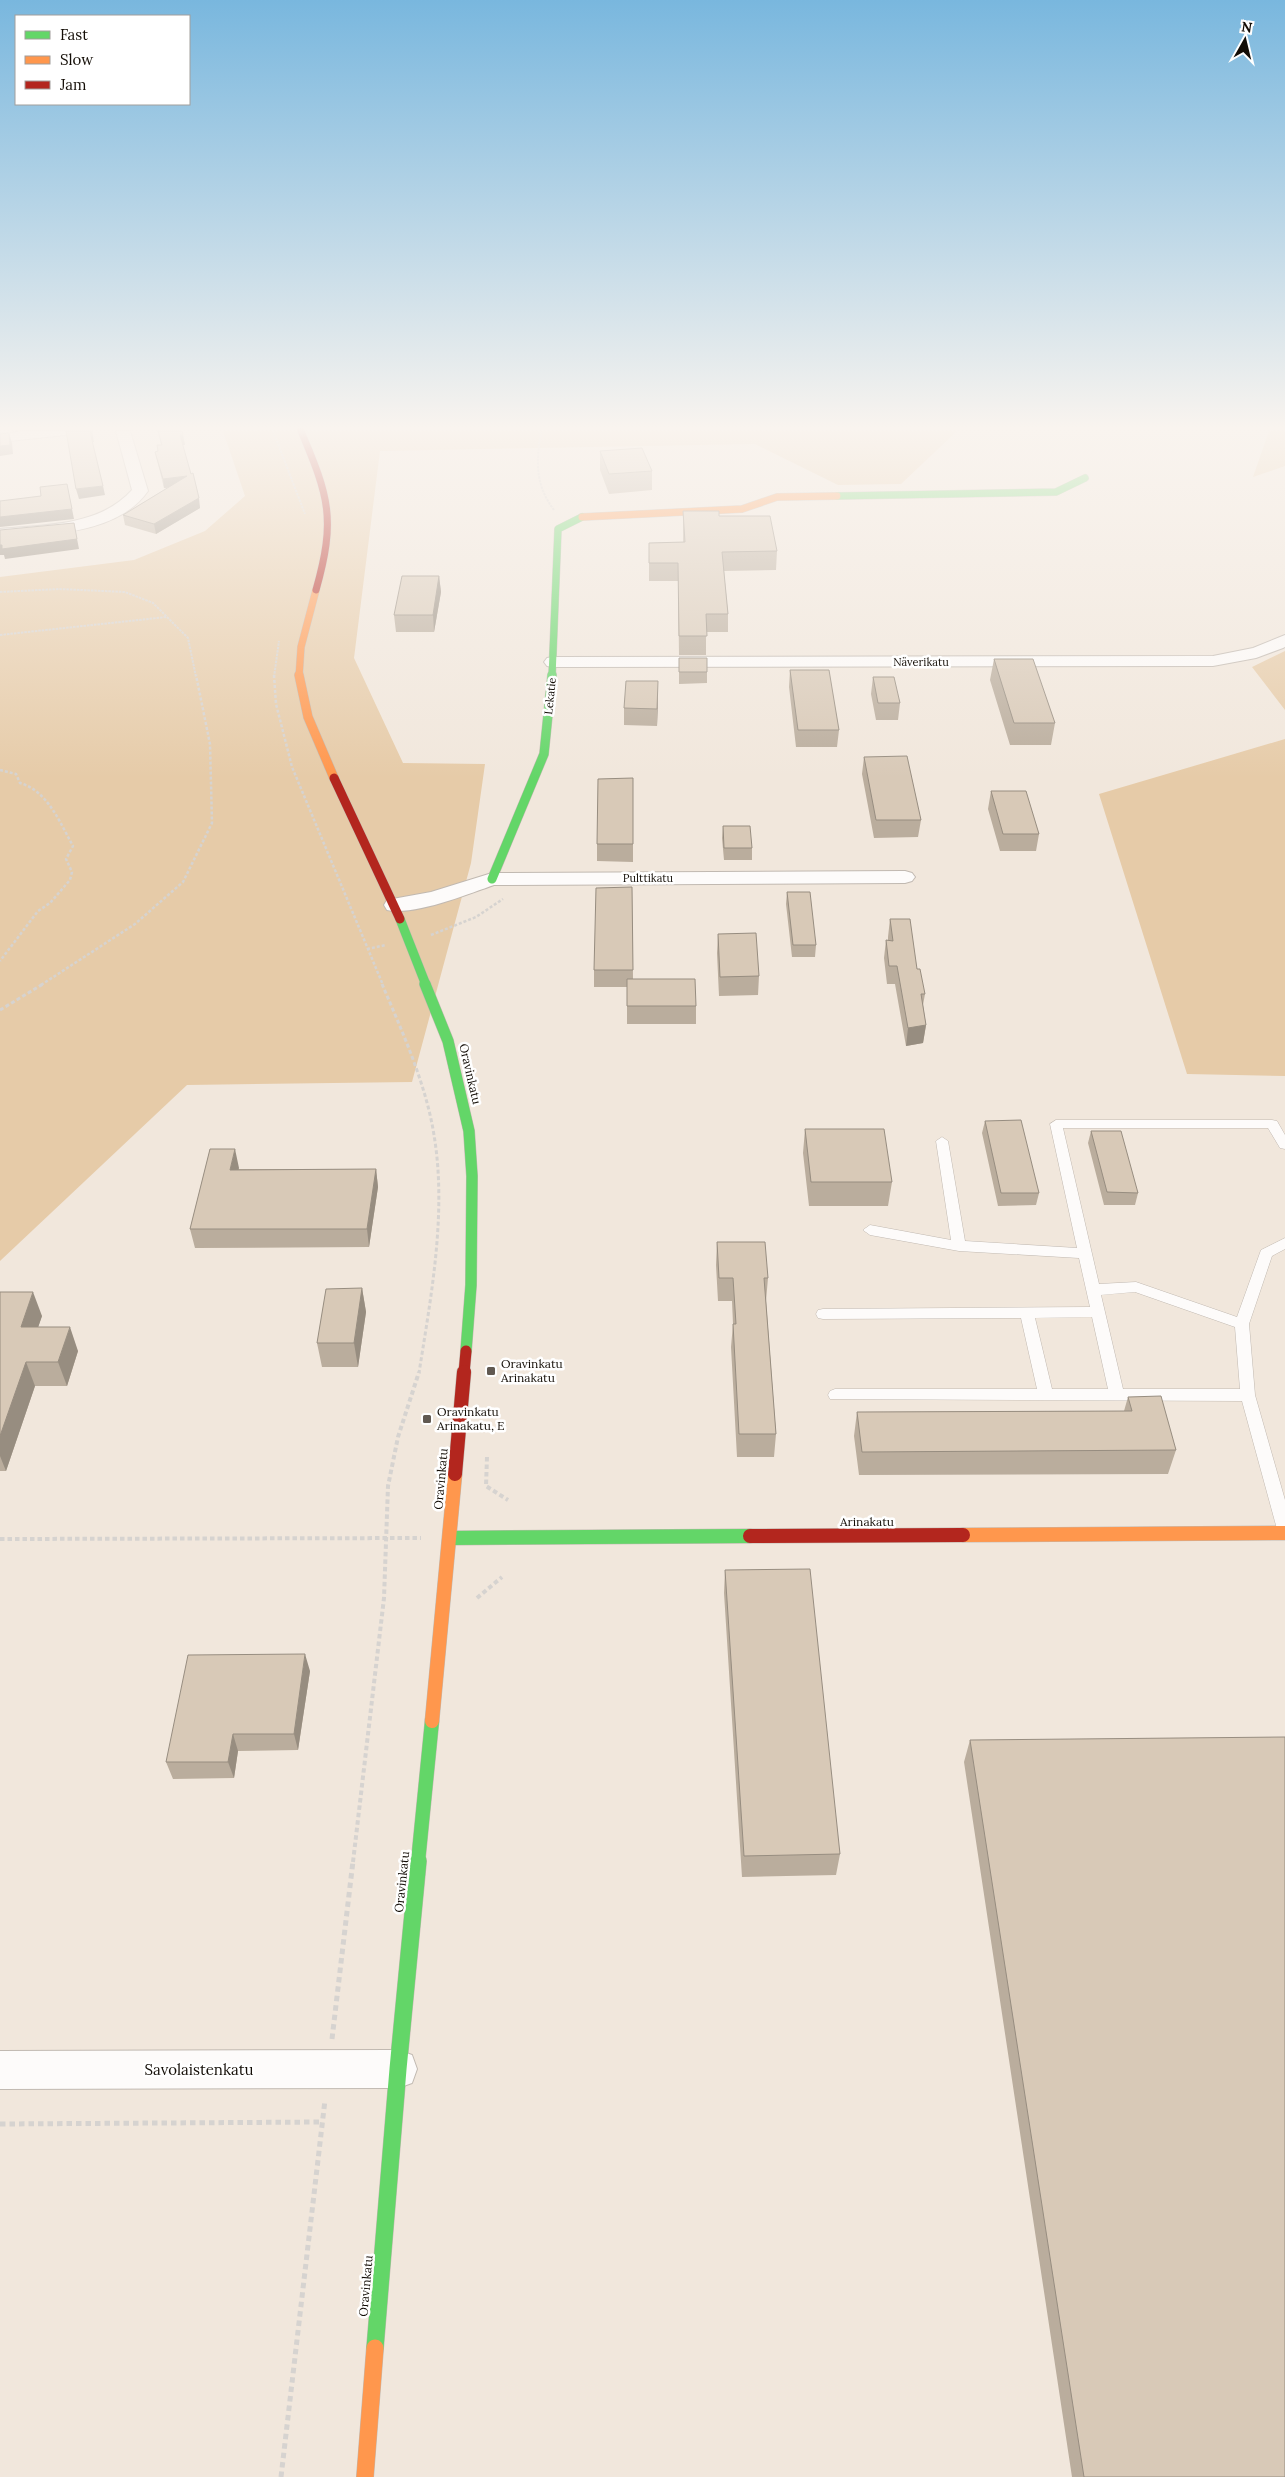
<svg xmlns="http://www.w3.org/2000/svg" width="1285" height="2477" font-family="Lora,serif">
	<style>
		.green { fill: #e6cba8 }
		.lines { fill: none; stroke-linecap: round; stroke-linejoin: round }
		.lane-casing { stroke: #c1b9b1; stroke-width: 1 }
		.street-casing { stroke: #c1b9b1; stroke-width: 2 }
		.fast-far4-casing { stroke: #c1b9b1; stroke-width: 8 }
		.fast-far3-casing { stroke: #c1b9b1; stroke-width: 10 }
		.fast-far2-casing { stroke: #c1b9b1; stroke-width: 12 }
		.fast-far1-casing { stroke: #c1b9b1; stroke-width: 15 }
		.fast-casing { stroke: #c1b9b1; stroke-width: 18 }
		.slow-far3-casing { stroke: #c1b9b1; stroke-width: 8 }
		.slow-far2-casing { stroke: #c1b9b1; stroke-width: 10 }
		.slow-far1-casing { stroke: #c1b9b1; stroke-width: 15 }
		.slow-casing { stroke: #c1b9b1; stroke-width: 18 }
		.jam-far3-casing { stroke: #c1b9b1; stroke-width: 8 }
		.jam-far2-casing { stroke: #c1b9b1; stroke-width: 10 }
		.jam-far1-casing { stroke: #c1b9b1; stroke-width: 12 }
		.jam-casing { stroke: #c1b9b1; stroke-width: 15 }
		.path-far4 { stroke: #d6d3d0; stroke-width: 2; stroke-dasharray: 2.5 1; stroke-linecap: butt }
		.path-far3 { stroke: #d6d3d0; stroke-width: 2.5; stroke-dasharray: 3 2; stroke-linecap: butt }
		.path-far2 { stroke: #d6d3d0; stroke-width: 3; stroke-dasharray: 4 2.5; stroke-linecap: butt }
		.path-far1 { stroke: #d6d3d0; stroke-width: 4; stroke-dasharray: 4.5 3; stroke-linecap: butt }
		.path { stroke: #d6d3d0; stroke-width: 5; stroke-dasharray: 5.5 4; stroke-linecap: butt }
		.lane { fill: #fdfbfa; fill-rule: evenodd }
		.street { fill: #fdfbfa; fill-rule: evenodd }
		.fast-far4 { stroke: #63d668; stroke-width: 7 }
		.fast-far3 { stroke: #63d668; stroke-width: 9 }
		.fast-far2 { stroke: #63d668; stroke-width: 11 }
		.fast-far1 { stroke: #63d668; stroke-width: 14 }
		.fast { stroke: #63d668; stroke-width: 17 }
		.slow-far3 { stroke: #ff974d; stroke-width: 7 }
		.slow-far2 { stroke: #ff974d; stroke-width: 9 }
		.slow-far1 { stroke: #ff974d; stroke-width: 14 }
		.slow { stroke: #ff974d; stroke-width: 17 }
		.jam-far3 { stroke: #b3261e; stroke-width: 7 }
		.jam-far2 { stroke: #b3261e; stroke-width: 9 }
		.jam-far1 { stroke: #b3261e; stroke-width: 11 }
		.jam { stroke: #b3261e; stroke-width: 14 }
		.wall { fill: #baad9d }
		.shaded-wall { fill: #978d80 }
		.building { fill: #d8c9b7; stroke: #978d80 }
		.poi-dot { fill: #615951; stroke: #fff; stroke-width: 2 }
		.labels { text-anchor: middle; stroke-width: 5; stroke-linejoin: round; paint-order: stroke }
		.far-street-label { font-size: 11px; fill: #130d06; stroke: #fff }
		.street-label { font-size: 12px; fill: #130d06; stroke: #fff }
		.poi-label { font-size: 12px; fill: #130d06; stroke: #fff; text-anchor: start }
		.near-street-label { font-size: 15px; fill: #130d06; stroke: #fff }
	</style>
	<rect width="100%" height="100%" fill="#f1e7dc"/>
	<path class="green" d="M223 431H957L901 484 838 485 755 444 380 451 354 658 403 763 485 764 471 863 412 1082 187 1085 0 1261V577L134 560 205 531 245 496Z
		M1269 431H1285V466L1253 477Z
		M1285 651V710L1252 667Z
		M1285 739V1076L1187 1074 1099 794Z"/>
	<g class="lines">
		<g class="lane-casing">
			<path id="lane" d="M1056 1120H1272L1277 1121 1285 1135V1149L1280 1148 1268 1128H1063L1099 1284 1136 1282 1237 1317 1261 1250 1285 1238V1249L1272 1256 1249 1324 1255 1395 1285 1500V1536L1279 1534 1277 1529 1242 1401 830 1399 828 1395 830 1391 835 1389H1037L1021 1318 823 1319 818 1318 816 1314 818 1310 823 1309 1090 1307 1079 1258 959 1251 870 1235 863 1230 870 1225 951 1240 936 1141 942 1137 948 1141 965 1241 1077 1248 1050 1124ZM1135 1292 1235 1327 1240 1389H1123L1101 1295ZM1092 1317 1108 1389H1052L1035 1318Z"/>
		</g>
		<g class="street-casing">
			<path id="street" d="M25 431H72L65 435 0 442V434Z
				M116 431H130L148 491C117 535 48 534 0 539V529C45 525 100 526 132 490Z
				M1285 635V647L1283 648 1256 658 1213 666 553 667 547 666 544 662 547 658 553 657 1213 656 1253 648Z
				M905 871 912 873 915 877 912 881 905 883 494 885C468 894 414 916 387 910L384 905 387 900 431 892 492 873Z
				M398 2050 412 2055 417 2069 412 2083 398 2088 0 2089V2051Z"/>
		</g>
		<g class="fast-far4-casing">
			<path id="fast-far4" d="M837 496 1056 492 1085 478
				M552 677 558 529 582 517"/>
		</g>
		<g class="fast-far3-casing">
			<path id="fast-far3" d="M492 879 544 754 552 675
				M400 919 426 985"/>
		</g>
		<g class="fast-far2-casing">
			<path id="fast-far2" d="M425 984 448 1041 469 1131 472 1176 471 1285 466 1351"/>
		</g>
		<g class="fast-far1-casing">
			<path id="fast-far1" d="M450 1538 750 1536
				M418 1862 432 1721"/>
		</g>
		<g class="fast-casing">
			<path id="fast" d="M375 2348 398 2069 418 1861"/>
		</g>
		<g class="slow-far3-casing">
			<path id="slow-far3" d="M582 517 742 509 777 497 837 496
				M299 677 301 647 316 590"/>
		</g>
		<g class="slow-far2-casing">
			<path id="slow-far2" d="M299 675 308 717 334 778"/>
		</g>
		<g class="slow-far1-casing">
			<path id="slow-far1" d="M963 1535 1285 1533
				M432 1721 455 1474"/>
		</g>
		<g class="slow-casing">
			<path id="slow" d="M365 2477 375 2348"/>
		</g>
		<g class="jam-far3-casing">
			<path id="jam-far3" d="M301 431C329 497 336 519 316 590"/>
		</g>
		<g class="jam-far2-casing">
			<path id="jam-far2" d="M334 778 400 919"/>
		</g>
		<g class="jam-far1-casing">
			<path id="jam-far1" d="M464 1373 466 1351"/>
		</g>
		<g class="jam-casing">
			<path id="jam" d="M455 1474 464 1372
				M750 1536 963 1535"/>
		</g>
		<path class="path-far4" d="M273 431 305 514
			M541 431C536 461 535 485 554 510
			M0 592 59 589 125 592 153 603 188 638 196 677
			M0 635 166 617
			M274 677 279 641"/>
		<path class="path-far3" d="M274 675 276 704 292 767 383 985
			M0 770 16 774 20 783C48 791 60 823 73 846L66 859 72 872 70 880 50 903 38 911 0 961
			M431 935 476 917 503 899
			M367 949 386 945
			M41 985 135 924 183 882 212 823 210 744 196 675"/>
		<path class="path-far2" d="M382 984C402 1031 426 1084 434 1135 447 1213 431 1296 419 1373
			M0 1010 43 984"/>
		<path class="path-far1" d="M487 1457 486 1486 508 1500
			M0 1539 421 1538
			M477 1598 502 1577
			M353 1862 384 1598 388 1486 398 1437 419 1372"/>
		<path class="path" d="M332 2039 353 1861
			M0 2124 323 2122
			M281 2477 325 2100"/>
		<use href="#lane" class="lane"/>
		<use href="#street" class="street"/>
		<use href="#fast-far4" class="fast-far4"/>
		<use href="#fast-far3" class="fast-far3"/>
		<use href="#fast-far2" class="fast-far2"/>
		<use href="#fast-far1" class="fast-far1"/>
		<use href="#fast" class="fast"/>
		<use href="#slow-far3" class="slow-far3"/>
		<use href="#slow-far2" class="slow-far2"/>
		<use href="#slow-far1" class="slow-far1"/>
		<use href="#slow" class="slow"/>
		<use href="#jam-far3" class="jam-far3"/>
		<use href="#jam-far2" class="jam-far2"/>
		<use href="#jam-far1" class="jam-far1"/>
		<use href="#jam" class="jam"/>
	</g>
	<path class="wall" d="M158 431H182L185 445H182L200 508 156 534 125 525 123 515 167 488H164L155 452 158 451 157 445H161Z
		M600 451 652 471V490L609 494 600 470Z
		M683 511 719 516 777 551 776 570 724 571 728 614V632H706V655H679L678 581H649V543L683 542Z
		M439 576 441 592 434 632H396L394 615Z
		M679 658 707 672V683L679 684Z
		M994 659 1055 723 1051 745H1010L990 680Z
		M790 670 839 730 837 747H796L789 687Z
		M873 677 900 703 898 720H876L871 694Z
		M658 698 657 726 624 725V708Z
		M864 757 921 820 918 837 874 838 862 774Z
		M633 778V862L597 861V844Z
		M991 791 1039 834 1036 851H1000L988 809Z
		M723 826 752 848V860H724L722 838Z
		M632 887 633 979 696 1006V1024H627V987H594V970Z
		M787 892 816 945 815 957H792L786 904Z
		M890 919 917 969 925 994 923 1005 926 1025 923 1043 906 1046 895 984H887L884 958 886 940H888V937Z
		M718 934 759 976 758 995 719 996 717 953Z
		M985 1121 1039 1193 1036 1205 998 1206 982 1133Z
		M805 1129 892 1182 888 1206H809L803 1153Z
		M1091 1131 1138 1193 1135 1205H1104L1088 1143Z
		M239 1168 238 1169H376L378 1187 369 1247 195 1248 190 1229Z
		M717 1242 768 1278 766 1301 776 1434 774 1457H737L731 1347 733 1324 732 1301H718L716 1265Z
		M362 1288 366 1312 358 1367H322L317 1343Z
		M0 1292 42 1316 38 1327 78 1351 67 1386H35L6 1471H0Z
		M1128 1397 1176 1450 1168 1474 859 1475 854 1436 857 1412 1124 1411Z
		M725 1570 840 1854 836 1875 742 1877 724 1593Z
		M310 1671 298 1750 238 1751 234 1778 173 1779 166 1762Z
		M970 1740 1285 2477H1072L964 1762Z"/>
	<path class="shaded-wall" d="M92 431 94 442H92L90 432Z
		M9 433 12 443 13 454 0 456V446Z
		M180 435H183L185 445H181Z
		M187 476 189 485 164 488 163 479Z
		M67 484 74 519 0 527V517Z
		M103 486 105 495 79 499 76 489Z
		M199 498 200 508 156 534 154 524Z
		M74 523 79 549 5 559 4 555H0V545Z
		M439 576 441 592 434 632 433 615Z
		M658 681V698L657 726V709Z
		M926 1025 923 1043 906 1046 908 1028Z
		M235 1149 239 1168 234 1188 230 1170Z
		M376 1169 378 1187 369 1247 367 1229Z
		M362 1288 366 1312 358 1367 354 1343Z
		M33 1292 42 1316 30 1351 21 1327Z
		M70 1327 78 1351 67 1386 58 1362Z
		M26 1362 35 1386 6 1471 0 1456V1436Z
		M305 1654 310 1671 298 1750 294 1734Z
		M233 1734 238 1751 234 1778 228 1762Z"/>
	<path class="building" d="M66 431H92V432H90L103 486 76 489Z
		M158 431H182L183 435H180L191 474 193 473 199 498 154 524 123 515 187 476 163 479 155 452 158 451 157 445H162Z
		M9 433 10 445 0 446V434Z
		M642 448 652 471 609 474 600 451Z
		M67 484 72 509 0 517V501L41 496 40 487Z
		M683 511H719V516H770L777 551 722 552 728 614H706L707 636H679L678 563H649V543L685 542Z
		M74 523 77 539 2 549V545H0V530Z
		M402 576H439L433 615H394Z
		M679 658H707V672H679Z
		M994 659H1033L1055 723H1014Z
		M790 670H829L839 730H798Z
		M873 677H894L900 703H878Z
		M626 681H658L657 709 624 708Z
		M907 756 921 820H876L864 757Z
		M633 778V844H597L598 779Z
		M991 791H1026L1039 834H1003Z
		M723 826H750L752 848H724Z
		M632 887 633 970H594L596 888Z
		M787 892H810L816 945H793Z
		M890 919H910L917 969H920L925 994H921L926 1025 908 1028 897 966H889L886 940 893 941Z
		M756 933 759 976 720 977 718 934Z
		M627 979H695L696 1006H627Z
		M1021 1120 1039 1193H1001L985 1121Z
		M805 1129H884L892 1182H811Z
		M1091 1131H1121L1138 1193 1107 1192Z
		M210 1149H235L230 1170 376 1169 367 1229H190Z
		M717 1242H765L768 1278H764L776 1434H739L733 1324H736L733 1278H719Z
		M362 1288 354 1343H317L326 1289Z
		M0 1292H33L21 1327H70L58 1362H26L0 1436Z
		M1161 1396 1176 1450 862 1452 857 1412 1132 1411 1128 1397Z
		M810 1569 840 1854 744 1856 725 1570Z
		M305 1654 294 1734H233L228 1762H166L188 1655Z
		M1285 1737V2477H1084L970 1740Z"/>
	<linearGradient id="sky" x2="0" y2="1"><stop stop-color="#79b7de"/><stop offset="0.55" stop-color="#f9f4ef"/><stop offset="1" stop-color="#f9f4ef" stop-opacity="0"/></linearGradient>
	<rect width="1285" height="778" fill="url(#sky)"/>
	<g class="poi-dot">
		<rect x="486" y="1366" width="10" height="10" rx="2.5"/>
		<rect x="422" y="1414" width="10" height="10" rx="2.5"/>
	</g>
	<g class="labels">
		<g class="far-street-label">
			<text x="921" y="666">Näverikatu</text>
			<text transform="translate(550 696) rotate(-84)" y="4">Lekatie</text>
			<text x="648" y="882">Pulttikatu</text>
		</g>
		<g class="street-label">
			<text transform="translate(470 1074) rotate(77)" y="4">Oravinkatu</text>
			<text transform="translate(441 1479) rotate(-85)" y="4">Oravinkatu</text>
			<text x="867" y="1526">Arinakatu</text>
			<text transform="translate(402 1882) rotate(-84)" y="4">Oravinkatu</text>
			<text transform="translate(366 2286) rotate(-85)" y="4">Oravinkatu</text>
		</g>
		<g class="poi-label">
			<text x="501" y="1368">Oravinkatu<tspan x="501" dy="14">Arinakatu</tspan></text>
			<text x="437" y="1416">Oravinkatu<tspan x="437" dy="14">Arinakatu, E</tspan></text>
		</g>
		<g class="near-street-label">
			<text x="199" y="2075">Savolaistenkatu</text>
		</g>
	</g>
	<rect x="15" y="15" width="175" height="90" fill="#ffffff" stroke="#a19e9b"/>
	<rect x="25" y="31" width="25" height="8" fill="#63d668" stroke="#a19e9b"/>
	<text x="60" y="40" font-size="15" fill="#130d06">Fast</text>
	<rect x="25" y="56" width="25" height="8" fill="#ff974d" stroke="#a19e9b"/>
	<text x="60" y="65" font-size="15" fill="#130d06">Slow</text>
	<rect x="25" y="81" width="25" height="8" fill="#b3261e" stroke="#a19e9b"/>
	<text x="60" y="90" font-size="15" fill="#130d06">Jam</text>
	<g transform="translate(1245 40) rotate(8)" stroke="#ffffff" stroke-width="4" paint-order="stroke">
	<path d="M0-4L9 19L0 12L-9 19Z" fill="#130d06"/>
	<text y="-8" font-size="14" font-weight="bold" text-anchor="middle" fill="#130d06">N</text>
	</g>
</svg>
